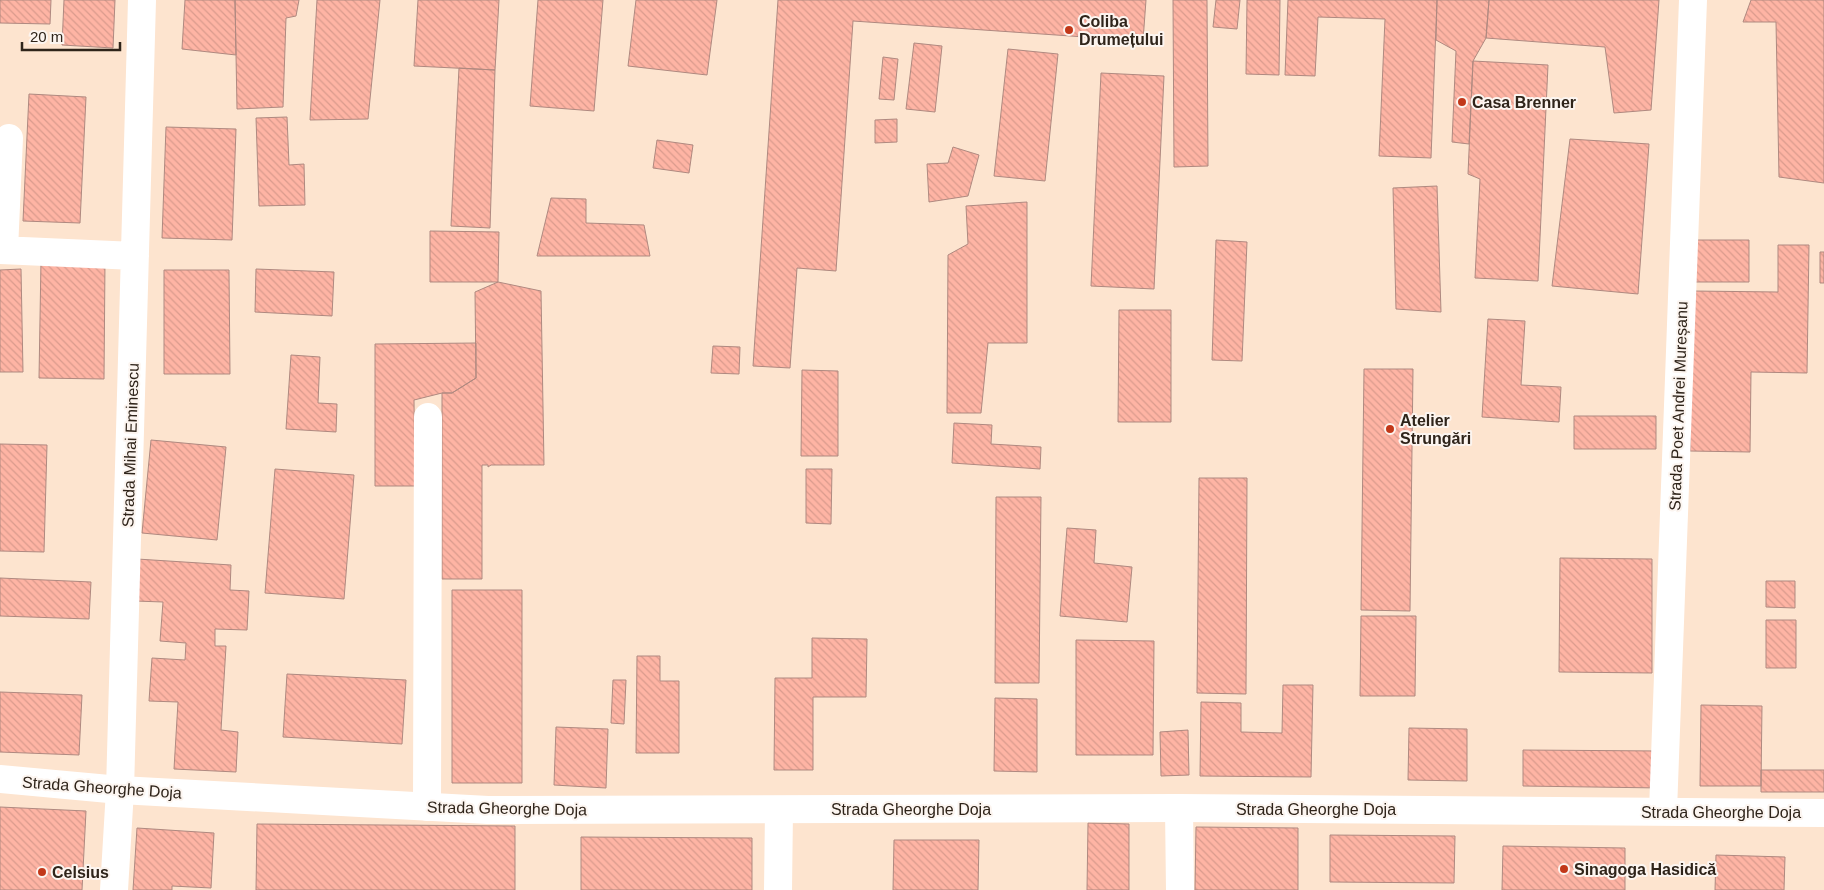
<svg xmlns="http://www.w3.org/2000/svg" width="1824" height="890" font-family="Helvetica,sans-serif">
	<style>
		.building { fill: url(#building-back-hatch); stroke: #af8980 }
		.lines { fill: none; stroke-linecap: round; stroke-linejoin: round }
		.minor { stroke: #fff; stroke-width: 28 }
		.major { stroke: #fff; stroke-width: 28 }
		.poi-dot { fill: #c23819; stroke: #fcf5f0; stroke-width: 2 }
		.labels { text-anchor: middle; stroke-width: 4; stroke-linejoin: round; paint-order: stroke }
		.poi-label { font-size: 16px; font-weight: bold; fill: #2f241a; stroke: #fcf5f0; text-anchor: start }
		.street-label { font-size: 16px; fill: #2f241a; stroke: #fcf5f0 }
	</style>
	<defs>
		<pattern id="building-back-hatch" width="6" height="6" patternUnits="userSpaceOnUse" patternTransform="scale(1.25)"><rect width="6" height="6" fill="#feb4a4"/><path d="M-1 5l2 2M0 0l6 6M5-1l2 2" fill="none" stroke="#da9b8d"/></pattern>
	</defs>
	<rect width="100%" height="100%" fill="#fde4cf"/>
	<path class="building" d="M0 0H51L50 24 0 23Z
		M64 0H115L113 48 62 45Z
		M185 0H235L236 55 182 49Z
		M235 0H299L296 16 286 18 283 107 237 109Z
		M317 0H380L368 119 310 120Z
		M418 0H499L495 70 414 66Z
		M538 0H603L594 111 530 106Z
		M636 0H717L707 75 628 66Z
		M778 0H1146L1143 41 853 21 836 271 797 268 790 368 753 366Z
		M1173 0H1207L1208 166 1174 167Z
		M1216 0H1240L1237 29 1213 27Z
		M1247 0H1280L1279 75 1246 74Z
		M1288 0H1437L1431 158 1379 156 1385 19 1318 17 1315 76 1285 75Z
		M1437 0H1489L1486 38 1473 61 1469 144 1452 142 1456 51 1436 40Z
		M1489 0H1659L1651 110 1614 113 1605 47 1486 38Z
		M1751 0H1824V183L1779 177 1776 22H1743Z
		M914 43 942 46 935 112 906 109Z
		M1008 49 1058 54 1045 181 994 176Z
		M883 57 898 59 894 100 879 99Z
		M1473 61 1548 65 1538 281 1475 278 1480 179 1468 174Z
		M459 68 495 70 490 228 451 226Z
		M1101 73 1164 76 1154 289 1091 286Z
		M29 94 86 97 80 223 23 221Z
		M287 117 289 165 304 164 305 205 259 206 256 118Z
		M897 119V142L875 143V120Z
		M166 127 236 129 232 240 162 238Z
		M1570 139 1649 144 1638 294 1552 286Z
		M657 140 693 145 689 173 653 168Z
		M953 147 979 155 968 196 929 202 927 164 948 163Z
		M1437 186 1441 312 1396 309 1393 188Z
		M551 198 586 199V223L644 225 650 256H537Z
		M1027 202V343H988L981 413H947L948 255 968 244 966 206Z
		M430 231 499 232 498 282H430Z
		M1216 240 1247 242 1242 361 1212 360Z
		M1695 240H1749V282H1695Z
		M1778 245H1809L1807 373 1751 372 1750 452 1690 451 1692 291 1778 292Z
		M1820 252H1824V283H1820Z
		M41 260 105 261 104 379 39 378Z
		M21 269 23 372H0V270Z
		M256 269 334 272 332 316 255 312Z
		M164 270H229L230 374H164Z
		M498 282 541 291 544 465H491L488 467V465H482V579H442V393H452L476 378 475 292Z
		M1119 310H1171V422H1118Z
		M1488 319 1525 321 1521 385 1561 387 1559 422 1482 417Z
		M476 343V378L452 393H442L414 400 415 486H375V344Z
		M713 346 740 347 739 374 711 373Z
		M291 355 320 357 318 403 337 404 336 432 286 429Z
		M1364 369H1413L1410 611 1361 610Z
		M802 370 838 371V456H801Z
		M1574 416H1656V449H1574Z
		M954 423 992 425 991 444 1041 447 1040 469 952 463Z
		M151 440 226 447 217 540 142 533Z
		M0 444 47 445 44 552 0 551Z
		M275 469 354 475 344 599 265 593Z
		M806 469H832L831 524 806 523Z
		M1199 478H1247L1246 694 1197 693Z
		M996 497H1041L1039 683H995Z
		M1067 528 1096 530 1094 563 1132 567 1127 622 1060 616Z
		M1560 558 1652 559V673L1559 672Z
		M137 559 231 565 230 590 249 591 247 630 215 629V646H226L221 730 238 732 236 772 174 769 178 702 149 701 152 658 185 660 186 643 160 641 163 602 135 601Z
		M0 578 91 582 89 619 0 616Z
		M1766 581H1795V608L1766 607Z
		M452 590H522V783H452Z
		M1361 616H1416L1415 696H1360Z
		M1766 620H1796V668H1766Z
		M812 638 867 639 866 697H813V770H774L775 678H812Z
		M1076 640 1154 641 1153 755H1076Z
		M637 656H660V681H679V753H636Z
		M287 674 406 680 402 744 283 737Z
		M613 680H626L624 724 611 723Z
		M1283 685H1313L1311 777 1200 776 1201 702 1241 703V732L1282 733Z
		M0 692 82 695 79 755 0 752Z
		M995 698 1037 699V772L994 771Z
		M1701 705 1762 706 1761 786H1700Z
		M556 727 608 729 606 788 554 785Z
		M1409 728 1467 729V781L1408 780Z
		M1188 730 1189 775 1161 776 1160 732Z
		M1523 750 1661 751V788L1523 786Z
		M1761 770H1824V792H1761Z
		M0 807 86 811 82 890H0Z
		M1088 823 1129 824V890H1087Z
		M257 824 515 826V890H256Z
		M1196 827 1298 828V890H1195Z
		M137 828 214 833 211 888 172 886V890H133Z
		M1330 835 1455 836 1454 883 1330 882Z
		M581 837 752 838V890H581Z
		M894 840H979L978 890H893Z
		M1503 846 1625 848V890H1502Z
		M1716 855 1785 857 1784 890H1715Z"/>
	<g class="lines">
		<path class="minor" d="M0 250 135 256
			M4 250 9 138
			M427 807 428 417
			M1179 808 1180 890
			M1663 811 1693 0
			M114 890 120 790 142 0
			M778 890 779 810"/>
		<path class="major" d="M0 779 120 790 488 810 1179 808 1824 813"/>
	</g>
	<g class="poi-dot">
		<circle cx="1069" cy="30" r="5"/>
		<circle cx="1462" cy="102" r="5"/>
		<circle cx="1390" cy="429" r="5"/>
		<circle cx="1564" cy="869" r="5"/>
		<circle cx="42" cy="872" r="5"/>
	</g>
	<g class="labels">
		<g class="poi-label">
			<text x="1079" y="27">Coliba<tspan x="1079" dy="18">Drumețului</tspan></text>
			<text x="1472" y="108">Casa Brenner</text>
			<text x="1400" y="426">Atelier<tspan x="1400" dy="18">Strungări</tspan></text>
			<text x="1574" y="875">Sinagoga Hasidică</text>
			<text x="52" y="878">Celsius</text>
		</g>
		<g class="street-label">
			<text transform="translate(1678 406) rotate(-88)" y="6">Strada Poet Andrei Mureșanu</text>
			<text transform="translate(130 445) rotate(-88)" y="6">Strada Mihai Eminescu</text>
			<text transform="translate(102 787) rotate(4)" y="6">Strada Gheorghe Doja</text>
			<text transform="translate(507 808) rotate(1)" y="6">Strada Gheorghe Doja</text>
			<text x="911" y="815">Strada Gheorghe Doja</text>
			<text x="1316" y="815">Strada Gheorghe Doja</text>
			<text x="1721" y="818">Strada Gheorghe Doja</text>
		</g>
	</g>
	<path d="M22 42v8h98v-8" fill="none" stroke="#2f241a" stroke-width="2.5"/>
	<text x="30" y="42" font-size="15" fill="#2f241a" stroke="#fcf5f0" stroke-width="4" paint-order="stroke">20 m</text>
</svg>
